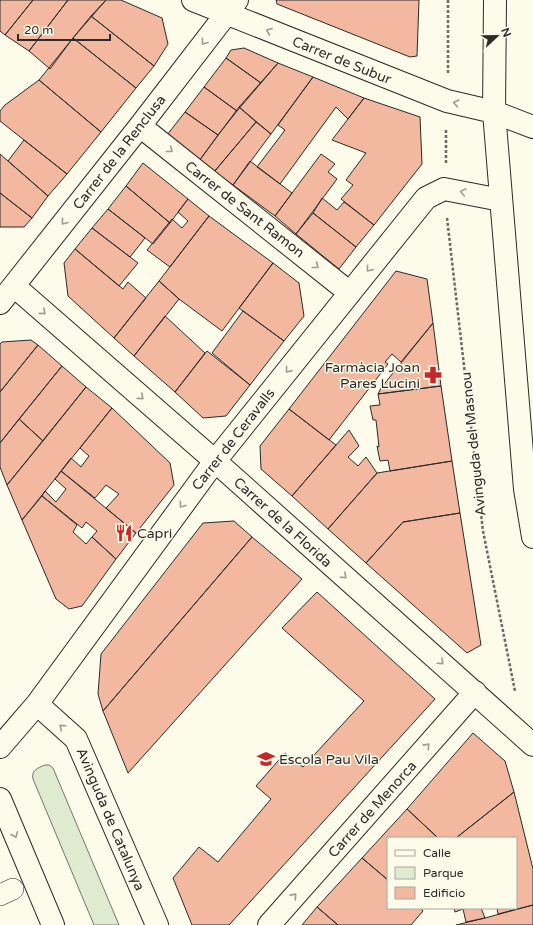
<svg xmlns="http://www.w3.org/2000/svg" width="533" height="925" font-family="'Varela Round',sans-serif">
	<style>
		.green { fill: #deebd1; stroke: #74746e }
		.building { fill: #f2b8a0; stroke: #2b2b2b }
		.lines { fill: none; stroke-linecap: round; stroke-linejoin: round }
		.pedestrian-casing { stroke: #2b2b2b; stroke-width: 22 }
		.minor-casing { stroke: #2b2b2b; stroke-width: 24 }
		.path { stroke: #6a6964; stroke-width: 2.5; stroke-dasharray: 3 2; stroke-linecap: butt }
		.pedestrian { stroke: #fdfbea; stroke-width: 21 }
		.minor { stroke: #fdfbea; stroke-width: 22 }
		.oneway { stroke: #9e9d94 }
		.labels { text-anchor: middle; stroke-width: 3; stroke-linejoin: round; paint-order: stroke }
		.street-label { font-size: 14px; fill: #2b2b2b; stroke: #fdfbea }
		.poi-label { font-size: 14px; fill: #2b2b2b; stroke: #fdfbea; text-anchor: start }
	</style>
	<rect width="100%" height="100%" fill="#fdfbea"/>
	<path class="green" d="M45 765H49L53 768 119 925H94L33 779C31 770 38 768 45 765Z"/>
	<path class="building" d="M0 0H33L5 35 0 31Z
		M33 0H68L29 51 5 35Z
		M68 0H106L73 38 50 69 29 51Z
		M106 0H121L162 18 168 44 154 66 91 16Z
		M276 0H419L417 56 410 57 277 4Z
		M91 16 154 66 136 88 73 38Z
		M73 38 136 88 101 132 39 80Z
		M244 48 278 63 261 83 226 58 231 50Z
		M226 58 261 83 237 111 204 87Z
		M278 63 313 77 271 134 239 107Z
		M313 77 364 98 348 119 336 107 280 184 257 167 285 130 278 125Z
		M39 80 101 132 67 174 0 121V111L5 105Z
		M204 87 237 111 218 135 185 112Z
		M364 98 420 117 422 164 374 225 341 199 353 185 346 180 366 153 332 140Z
		M239 107 256 122 214 172 199 161Z
		M185 112 218 135 199 161 167 135Z
		M256 122 271 134 233 185 214 172Z
		M24 140 67 174 48 196 8 161Z
		M0 154 48 196 32 218 0 193Z
		M321 154 335 164 328 172 337 179 296 234 275 216Z
		M250 161 292 193 275 216 233 185Z
		M143 163 188 199 170 223 126 186Z
		M126 186 170 223 153 244 108 209Z
		M0 193 32 218 24 227H0Z
		M322 198 337 210 344 202 374 225 356 247 313 213Z
		M188 199 209 216 170 267 147 250 172 219 182 228 188 221 178 212Z
		M108 209 145 238 130 257 92 228Z
		M313 213 356 247 339 269 296 234Z
		M209 216 273 263 222 331 179 299 159 281Z
		M92 228 138 263 119 286 75 249Z
		M75 249 123 289 128 282 146 298 114 338 68 296 64 263Z
		M273 263 299 283 304 316 284 341 239 308Z
		M396 271 427 279 433 323 401 362 392 354 385 362 388 364 329 440 289 409Z
		M159 281 179 299 134 356 114 338Z
		M243 311 284 341 250 385 212 353Z
		M165 316 205 353 175 392 134 356Z
		M433 323 441 386 378 394 381 388Z
		M31 340 38 345 0 392V344L2 342Z
		M38 345 62 366 0 443V392Z
		M207 351 250 385 226 416 203 418 175 392Z
		M62 366 86 387 43 441 19 419Z
		M441 386 452 461 390 471 388 460 380 461 377 446 379 447 376 420H373L370 406 380 405 378 394Z
		M86 387 112 408 22 520 7 485Z
		M112 408 170 463 174 485 136 533 106 508 119 494 106 485 95 498 61 471 71 458 81 467 89 456 80 448Z
		M289 409 336 445 292 496 261 469 260 446Z
		M19 419 43 441 7 485 0 467V443Z
		M349 430 359 446 348 457 358 466 366 457 377 473 328 529 292 496Z
		M452 461 460 513 403 522 366 563 328 529 377 473Z
		M61 471 136 533 116 559 92 537 97 531 86 522 82 528 42 496 45 491 56 502 66 489 55 479Z
		M42 496 77 525 73 532 86 544 92 537 116 559 82 606 69 609 56 599 22 520Z
		M460 513 481 645 467 653 366 563 403 522Z
		M234 521 252 537 103 711 98 694 101 654 203 523Z
		M252 537 302 579 128 773 103 711Z
		M317 592 435 699 229 925H192L173 878 199 847 218 862 271 799 256 786 285 753 303 767 364 701 282 628Z
		M473 733 505 761 514 792 456 838H438L407 809Z
		M514 792 533 869V905L498 914 497 908H516V838H456Z
		M407 809 438 838H388V880L362 858Z
		M362 858 388 880V908H420L423 911 411 925H338L317 907Z
		M533 905V925H456L485 918Z
		M317 907 338 925H302Z
		M454 908H481L485 918 466 922 463 909 455 912Z"/>
	<g class="lines">
		<g class="pedestrian-casing">
			<path id="pedestrian" d="M0 895 13 889"/>
		</g>
		<g class="minor-casing">
			<path id="minor" d="M193 0 447 101 494 112 533 127
				M495 0 494 112 525 489 533 537
				M140 126 350 293
				M14 286 215 461 533 745
				M0 303 140 126 237 0
				M37 704 76 739 157 925
				M0 747 37 704 215 461 426 198 444 189 501 200
				M0 799 53 925
				M269 925 475 692"/>
		</g>
		<path class="path" d="M448 73V0
			M446 163V128
			M447 218 483 531 515 691"/>
		<use href="#pedestrian" class="pedestrian"/>
		<use href="#minor" class="minor"/>
	</g>
	<defs><path id="oneway-chevron" d="M-2-3.5L2.5 0L-2 3.5" fill="none" stroke-width="1.6" stroke-linecap="round" stroke-linejoin="round"/></defs>
	<g class="oneway">
		<use href="#oneway-chevron" transform="translate(269 31) rotate(-158)"/>
		<use href="#oneway-chevron" transform="translate(204 42) rotate(127)"/>
		<use href="#oneway-chevron" transform="translate(456 103) rotate(-168)"/>
		<use href="#oneway-chevron" transform="translate(170 150) rotate(38)"/>
		<use href="#oneway-chevron" transform="translate(463 192) rotate(-169)"/>
		<use href="#oneway-chevron" transform="translate(64 222) rotate(128)"/>
		<use href="#oneway-chevron" transform="translate(316 266) rotate(38)"/>
		<use href="#oneway-chevron" transform="translate(369 269) rotate(129)"/>
		<use href="#oneway-chevron" transform="translate(43 312) rotate(41)"/>
		<use href="#oneway-chevron" transform="translate(288 370) rotate(129)"/>
		<use href="#oneway-chevron" transform="translate(141 397) rotate(41)"/>
		<use href="#oneway-chevron" transform="translate(182 505) rotate(126)"/>
		<use href="#oneway-chevron" transform="translate(344 576) rotate(42)"/>
		<use href="#oneway-chevron" transform="translate(441 662) rotate(42)"/>
		<use href="#oneway-chevron" transform="translate(62 727) rotate(-138)"/>
		<use href="#oneway-chevron" transform="translate(427 746) rotate(-48)"/>
		<use href="#oneway-chevron" transform="translate(15 835) rotate(67)"/>
		<use href="#oneway-chevron" transform="translate(294 896) rotate(-48)"/>
	</g>
	<defs>
		<g id="pharmacy-bare" transform="scale(1.38)"><path d="M-2-6h4v4h4v4h-4v4h-4v-4h-4v-4h4Z" fill="#c62828" stroke="#fdfbea" stroke-width="2.5" paint-order="stroke"/></g>
		<g id="restaurant-bare" transform="scale(1.38)"><path d="M-5-6h1v4h1v-4h1v4h1v-4h1v5L-1.5 .5V6h-2V.5L-5-1ZM5-6V6H3V1.5H1.5Q1.5-4 5-6Z" fill="#c62828" stroke="#fdfbea" stroke-width="2.5" paint-order="stroke"/></g>
		<g id="school-bare" transform="scale(1.38)"><path d="M0-5L7-2L0 1L-7-2ZM-4 1L0 2.5L4 1V4Q0 6-4 4Z" fill="#c62828" stroke="#fdfbea" stroke-width="2.5" paint-order="stroke"/></g>
	</defs>
	<g fill-rule="evenodd">
		<use href="#pharmacy-bare" x="433" y="375"/>
		<use href="#restaurant-bare" x="124" y="533"/>
		<use href="#school-bare" x="266" y="759"/>
	</g>
	<g class="labels">
		<g class="street-label">
			<text transform="translate(342 60) rotate(22)" y="5">Carrer de Subur</text>
			<text transform="translate(119 152) rotate(-52)" y="5">Carrer de la Renclusa</text>
			<text transform="translate(245 209) rotate(38)" y="5">Carrer de Sant Ramon</text>
			<text transform="translate(233 439) rotate(-52)" y="5">Carrer de Ceravalls</text>
			<text transform="translate(473 444) rotate(-96)" y="5">Avinguda del Masnou</text>
			<text transform="translate(283 522) rotate(42)" y="5">Carrer de la Florida</text>
			<text transform="translate(372 809) rotate(-48)" y="5">Carrer de Menorca</text>
			<text transform="translate(111 819) rotate(67)" y="5">Avinguda de Catalunya</text>
		</g>
		<g class="poi-label">
			<text x="420" y="372" text-anchor="end">Farmàcia Joan<tspan x="420" dy="16">Pares Lucini</tspan></text>
			<text x="137" y="538">Capri</text>
			<text x="279" y="764">Escola Pau Vila</text>
		</g>
	</g>
	<rect x="387" y="837" width="130" height="72" fill="#fdfbea" stroke="#a9a89e"/>
	<rect x="395" y="850" width="20" height="6" fill="#fdfbea" stroke="#a9a89e"/>
	<text x="423" y="857" font-size="12" fill="#2b2b2b">Calle</text>
	<rect x="395" y="867" width="20" height="12" fill="#deebd1" stroke="#a9a89e"/>
	<text x="423" y="877" font-size="12" fill="#2b2b2b">Parque</text>
	<rect x="395" y="887" width="20" height="12" fill="#f2b8a0" stroke="#a9a89e"/>
	<text x="423" y="897" font-size="12" fill="#2b2b2b">Edificio</text>
	<g transform="translate(497 36) rotate(68)" stroke="#fdfbea" stroke-width="3" paint-order="stroke">
	<path d="M0-3L7 15L0 10L-7 15Z" fill="#2b2b2b"/>
	<text y="-6" font-size="11" font-weight="bold" text-anchor="middle" fill="#2b2b2b">N</text>
	</g>
	<path d="M18 34v6h92v-6" fill="none" stroke="#2b2b2b" stroke-width="2"/>
	<text x="24" y="34" font-size="12" fill="#2b2b2b" stroke="#fdfbea" stroke-width="3" paint-order="stroke">20 m</text>
</svg>
